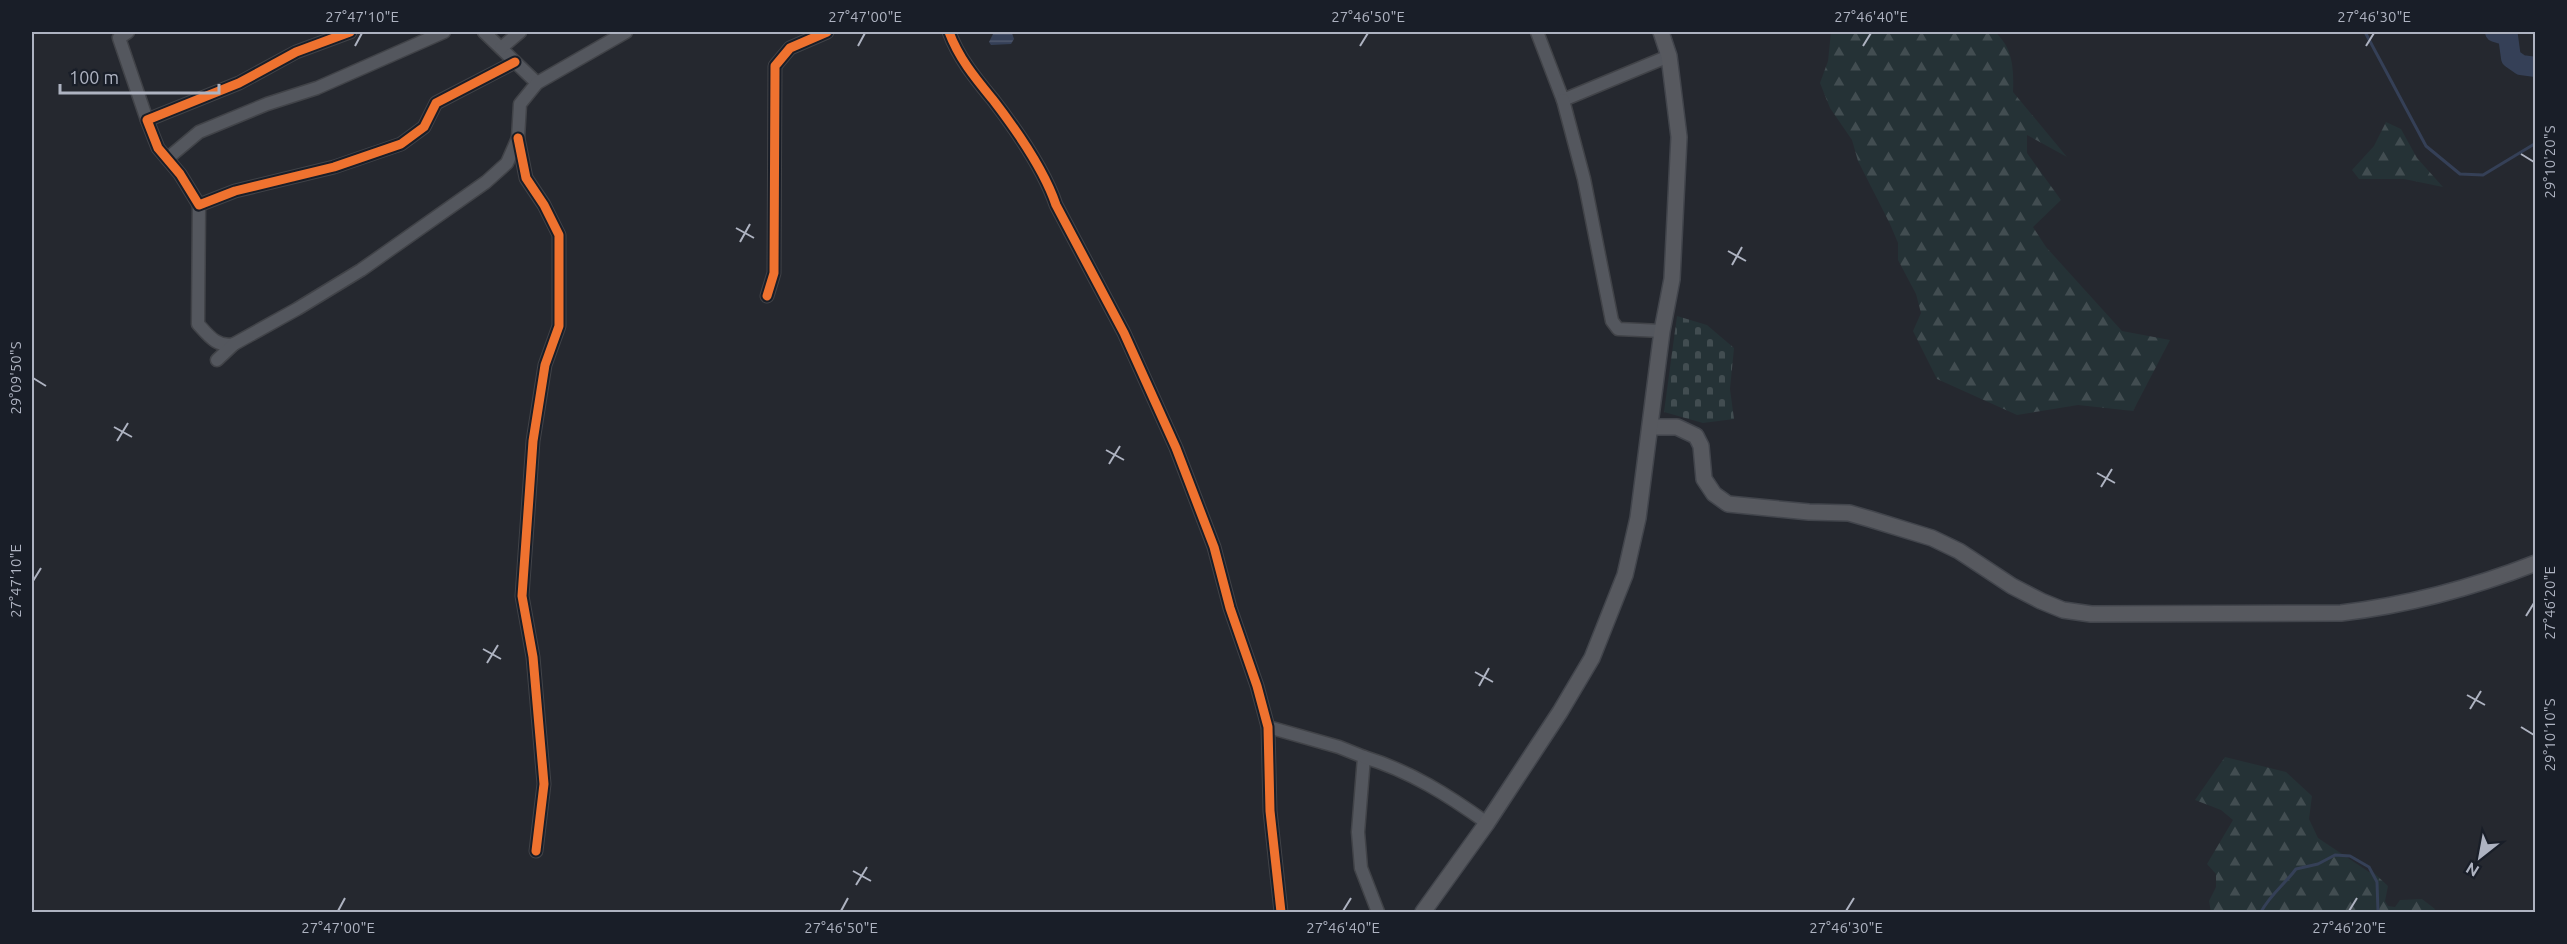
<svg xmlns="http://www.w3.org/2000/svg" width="2567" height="944" font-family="Ubuntu,sans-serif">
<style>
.forest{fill:url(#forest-firs)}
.cemetery{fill:url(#cemetery-stones)}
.water{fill:url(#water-rules)}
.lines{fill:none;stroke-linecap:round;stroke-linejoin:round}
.stream{stroke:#354057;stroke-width:3}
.river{stroke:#354057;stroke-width:20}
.minor-casing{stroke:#414348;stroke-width:15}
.major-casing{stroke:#42454c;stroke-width:18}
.minor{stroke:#54575e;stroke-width:12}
.major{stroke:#57595f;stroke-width:15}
.cycleway-casing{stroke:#191e28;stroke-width:13}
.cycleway{stroke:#ef722f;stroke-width:9}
.ticks{fill:none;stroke:#aeb3c1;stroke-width:2}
.neatline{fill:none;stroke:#aeb3c1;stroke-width:2}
.ticks-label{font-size:15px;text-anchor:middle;fill:#aeb3c1}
</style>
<defs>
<pattern id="forest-firs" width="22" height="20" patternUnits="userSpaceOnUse" patternTransform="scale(1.5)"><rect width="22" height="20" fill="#253236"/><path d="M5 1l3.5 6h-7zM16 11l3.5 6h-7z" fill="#424d51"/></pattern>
<pattern id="cemetery-stones" width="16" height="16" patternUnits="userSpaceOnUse" patternTransform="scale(1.5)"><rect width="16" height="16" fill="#253236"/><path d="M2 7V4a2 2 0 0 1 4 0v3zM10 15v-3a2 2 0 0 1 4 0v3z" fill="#424d51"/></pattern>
<pattern id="water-rules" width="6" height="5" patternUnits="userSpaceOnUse" patternTransform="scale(1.5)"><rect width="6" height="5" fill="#354057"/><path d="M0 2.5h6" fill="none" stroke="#50596d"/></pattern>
</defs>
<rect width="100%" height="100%" fill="#25282f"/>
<g class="forest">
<path d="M1831 32H1995C2013 48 2014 69 2013 92L2067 157 2027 135V153L2061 200 2033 227 2046 247 2122 331 2170 340 2133 411 2078 405 2017 415 1937 379 1913 331 1921 313 1916 294 1898 260V243L1890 224 1858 161 1852 140 1830 108 1820 83 1828 61Z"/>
<path d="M2386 122 2401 129 2417 158 2443 187 2404 179H2359L2352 170 2374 146Z"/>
<path d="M2225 757 2286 772 2312 796 2309 819 2318 838 2369 872 2374 873 2388 886 2385 901 2388 906 2395 907 2400 900 2422 899 2435 909 2433 912H2211L2209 901 2216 887V874L2207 864 2233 820 2221 810 2195 800Z"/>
</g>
<path class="cemetery" d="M1677 316 1707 325 1734 348 1730 389 1734 419 1703 423 1664 412Z"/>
<path class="water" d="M994 32 1012 33 1014 39 1011 44 991 45 989 42Z"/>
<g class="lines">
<g class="stream">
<path d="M2365 32 2426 146 2460 174 2483 175 2536 143"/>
<path d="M2261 912C2270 895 2284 885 2296 869L2318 864 2335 855 2350 856 2369 867 2377 882 2378 912"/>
</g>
<path class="river" d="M2495 32 2508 36 2511 58 2521 65 2536 67"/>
<defs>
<g id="minor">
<path d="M128 32 119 38 147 120"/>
<path d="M350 32 296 52 239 83 147 120 158 148 180 174 199 205 235 191 334 167 401 144 424 127 436 103 515 62"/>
<path d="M484 32 537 83"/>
<path d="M949 32C959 59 976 79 994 101 1017 131 1044 169 1056 205L1124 333 1176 448 1214 547 1230 608 1257 686 1268 727 1270 811 1281 912"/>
<path d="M1537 32 1563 100 1669 56"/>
<path d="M501 48 520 32"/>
<path d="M1563 100 1584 179 1612 321 1618 329 1662 331"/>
<path d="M518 138 526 178 544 205 559 235V326L545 365 533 441 522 596 533 657 544 784 536 851"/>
<path d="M168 158 199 132 267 104 317 88 444 32"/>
<path d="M199 205 198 324C208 335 217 348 234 344"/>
<path d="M767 296 774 273 775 66 790 48 827 32"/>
<path d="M217 360 234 344 297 309 361 270 486 182 507 163 518 138 520 104 537 83 626 32"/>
<path d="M1268 727 1339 747 1364 757 1358 832 1361 868 1378 912"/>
<path d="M1364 757C1410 771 1448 795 1487 823"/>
</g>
<g id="major">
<path d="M1650 427H1677L1696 436 1701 446 1704 479 1714 494 1728 504 1809 512 1849 513 1870 519 1932 538 1959 551 2012 586 2041 601 2063 610 2091 614 2341 613C2408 605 2472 588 2536 563"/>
<path d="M1423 912 1487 823 1560 712 1592 658 1625 575 1638 518 1662 331 1672 279 1679 137 1669 56 1661 32"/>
</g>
</defs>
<use href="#minor" class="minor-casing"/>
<use href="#major" class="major-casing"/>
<use href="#minor" class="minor"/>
<use href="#major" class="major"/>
<defs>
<g id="cycleway">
<path d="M350 32 296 52 239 83 147 120 158 148 180 174 199 205 235 191 334 167 401 144 424 127 436 103 515 62"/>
<path d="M949 32C959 59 976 79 994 101 1017 131 1044 169 1056 205L1124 333 1176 448 1214 547 1230 608 1257 686 1268 727 1270 811 1281 912"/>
<path d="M518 138 526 178 544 205 559 235V326L545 365 533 441 522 596 533 657 544 784 536 851"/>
<path d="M767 296 774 273 775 66 790 48 827 32"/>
</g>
</defs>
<use href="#cycleway" class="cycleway-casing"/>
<use href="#cycleway" class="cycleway"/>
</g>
<path class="ticks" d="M355 46 362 33M858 46 865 33M1360 46 1368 33M1863 46 1871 33M2366 46 2374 33M2521 154 2534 162M736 228 754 238M740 242 750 224M1728 251 1746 261M1732 265 1742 247M33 378 46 386M114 427 132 437M117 441 128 423M1106 450 1124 460M1109 464 1120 446M2097 473 2115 483M2101 487 2112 469M33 581 41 568M2526 616 2534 603M483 649 501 659M487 663 498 645M1475 672 1493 682M1479 686 1489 668M2467 695 2485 705M2470 709 2481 691M2521 727 2534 735M853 871 871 881M856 885 867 867M338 911 345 898M841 911 848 898M1343 911 1351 898M1846 911 1854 898M2349 911 2357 898"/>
<rect width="2567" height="944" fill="none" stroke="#191e28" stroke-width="66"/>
<g transform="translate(2480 857) rotate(211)" stroke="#191e28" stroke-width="4.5" paint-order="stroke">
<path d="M0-4.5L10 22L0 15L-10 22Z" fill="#aeb3c1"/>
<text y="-9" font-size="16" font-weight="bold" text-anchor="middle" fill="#aeb3c1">N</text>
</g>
<path d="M60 84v9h159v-9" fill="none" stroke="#aeb3c1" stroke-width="3"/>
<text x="69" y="84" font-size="18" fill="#aeb3c1" stroke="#191e28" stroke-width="4.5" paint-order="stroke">100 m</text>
<rect x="33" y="33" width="2501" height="878" class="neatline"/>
<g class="ticks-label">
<text x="362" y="22">27°47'10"E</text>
<text x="865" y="22">27°47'00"E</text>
<text x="1368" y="22">27°46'50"E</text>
<text x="1871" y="22">27°46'40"E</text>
<text x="2374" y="22">27°46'30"E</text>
<text transform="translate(2550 162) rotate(-90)" y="5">29°10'20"S</text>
<text transform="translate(16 378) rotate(-90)" y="5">29°09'50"S</text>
<text transform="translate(16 581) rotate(-90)" y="5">27°47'10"E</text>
<text transform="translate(2550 603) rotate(-90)" y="5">27°46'20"E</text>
<text transform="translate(2550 735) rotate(-90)" y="5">29°10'10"S</text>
<text x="338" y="933">27°47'00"E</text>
<text x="841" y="933">27°46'50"E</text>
<text x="1343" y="933">27°46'40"E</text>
<text x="1846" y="933">27°46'30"E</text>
<text x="2349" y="933">27°46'20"E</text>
</g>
</svg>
